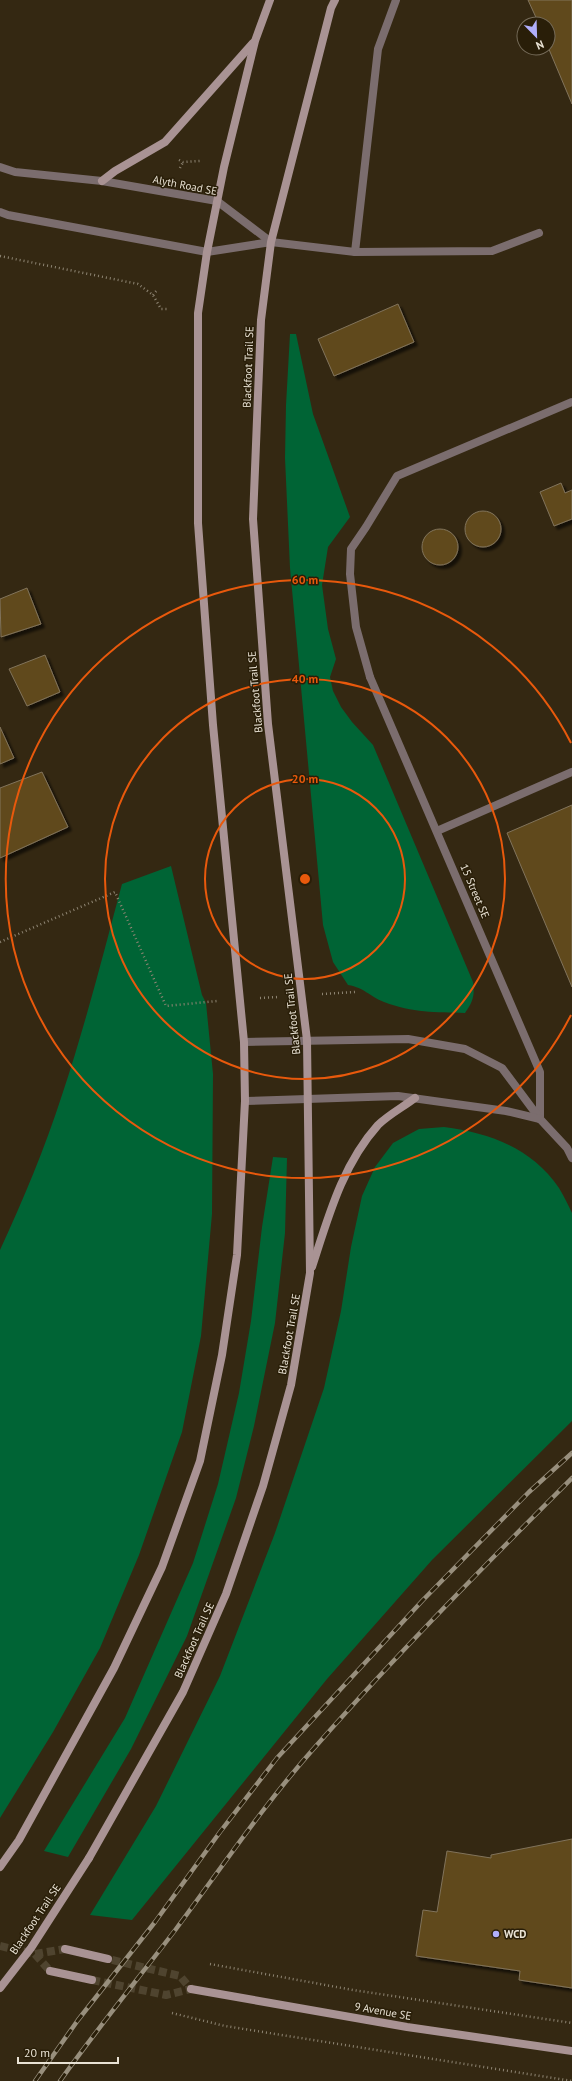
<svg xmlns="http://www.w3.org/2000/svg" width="572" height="2081" font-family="'PT Sans',sans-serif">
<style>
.green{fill:#006435}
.building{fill:#604a1c;stroke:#81735b;filter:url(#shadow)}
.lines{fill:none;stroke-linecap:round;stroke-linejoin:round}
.secondary-tunnel{stroke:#4f442f;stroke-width:8;stroke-dasharray:8 4;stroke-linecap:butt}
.path{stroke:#8e8573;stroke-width:2.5;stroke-dasharray:1 3;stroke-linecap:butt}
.service{stroke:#7b6d6e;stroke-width:8}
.minor{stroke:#7b6d6e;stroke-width:8}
.tertiary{stroke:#7b6d6e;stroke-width:8}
.secondary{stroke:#a99394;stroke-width:8}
.rail-casing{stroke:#988f7d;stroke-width:4.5}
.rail{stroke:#291e08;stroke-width:3;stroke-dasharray:9;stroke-linecap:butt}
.secondary-bridge{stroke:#a99394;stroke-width:8}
.ring{fill:none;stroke:#e8590c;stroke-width:2}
.poi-dot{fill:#b0aefa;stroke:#291e08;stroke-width:1.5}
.labels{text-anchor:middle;stroke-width:3;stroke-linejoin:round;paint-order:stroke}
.street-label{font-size:11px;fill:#e9e2d4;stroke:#291e08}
.poi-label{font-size:11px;font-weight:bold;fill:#e9e2d4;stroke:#291e08;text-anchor:start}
.centre{fill:#e8590c;stroke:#291e08;stroke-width:2}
.ring-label{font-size:12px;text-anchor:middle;font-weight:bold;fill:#e8590c;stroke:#291e08;stroke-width:3;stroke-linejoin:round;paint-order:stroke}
</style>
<defs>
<filter id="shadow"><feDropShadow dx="3.5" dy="3.5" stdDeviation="1" flood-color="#0009"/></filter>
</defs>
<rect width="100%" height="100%" fill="#342812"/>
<g class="green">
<path d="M290 334H296L313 414 350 517 328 547 322 585 328 629 336 659 330 677 333 691 341 707 352 722 373 745 473 982C475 995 473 1002 465 1013 435 1012 413 1013 384 1002 369 996 365 988 348 985L333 962 323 925 290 568 285 458 286 405Z"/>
<path d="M171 866 202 995 206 1003 213 1074 212 1214 201 1336 182 1432 139 1555 100 1648 53 1732 0 1818V1250C23 1200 45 1148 62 1095 85 1026 103 955 122 884Z"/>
<path d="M444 1127C490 1133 532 1148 559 1188 564 1196 568 1205 572 1213V1421L432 1560 327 1679 132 1920 90 1915 156 1806 220 1676 275 1533 324 1388 341 1311 351 1247 362 1196 375 1167 393 1143 419 1129Z"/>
<path d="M273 1157 287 1158 285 1233 275 1323 254 1426 236 1498 187 1636 131 1749 68 1857 44 1851 125 1718 193 1563 218 1484 239 1393 251 1321 262 1227Z"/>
</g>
<g class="building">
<path d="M528 0H572V104L548 47V24H539Z"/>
<path d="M398 304 414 342 334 376 318 339Z"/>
<path d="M561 483 565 493 572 490V519L554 526 540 492Z"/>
<circle cx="483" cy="529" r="18"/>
<circle cx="440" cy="547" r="18"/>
<path d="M27 588 41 624 1 637 0 599Z"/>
<path d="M45 655 60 692 27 706 9 669Z"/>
<path d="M0 727 14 758 0 764Z"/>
<path d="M42 772 68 827 0 858V788Z"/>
<path d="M572 805V987L507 833Z"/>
<path d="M572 1839V1988L519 1980 520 1971 416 1956 423 1910 437 1912 447 1851 491 1858V1855Z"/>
</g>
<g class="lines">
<g class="secondary-tunnel">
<path d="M0 1946 35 1954 65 1949"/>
<path d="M35 1954 50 1971"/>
<path d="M92 1980 166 1995 191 1989 180 1976 108 1959"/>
</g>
<g class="path">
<path d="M179 160 183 162 200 161"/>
<path d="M180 168 183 162"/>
<path d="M0 256 138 284 153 295 161 309H167"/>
<path d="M153 295 157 290"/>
<path d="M0 942 115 892 166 1006 217 1001"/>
<path d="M322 994 355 992"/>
<path d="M260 998 279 997"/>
<path d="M210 1964 353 1990 572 2023"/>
<path d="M172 2013 225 2026 572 2081"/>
</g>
<g class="service">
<path d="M271 242 355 252 492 251 539 233"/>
<path d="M355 252 378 49 396 0"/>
<path d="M370 677 356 627 350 574 351 549 366 527 397 476 572 402"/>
<path d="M437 831 572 772"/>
</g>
<g class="minor">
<path d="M0 167 15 172 102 181 217 201 271 242"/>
<path d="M0 212 8 215 207 252 271 242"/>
<path d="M370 677 540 1072V1119"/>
</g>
<g class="tertiary">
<path d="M244 1042 408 1039 465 1049 502 1068 540 1119 567 1148 572 1158"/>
<path d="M245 1101 398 1096 506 1111 540 1119"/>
</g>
<g class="secondary">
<path d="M102 181 115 171 165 142 253 43"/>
<path d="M312 1267C328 1218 342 1165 378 1125 388 1115 403 1107 415 1098"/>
<path d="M89 1858 183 1692 226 1594 263 1486 291 1385 310 1273 307 1040 268 724 253 519 261 320 271 242 331 8 335 0"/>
<path d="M0 1867 19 1840 114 1668 162 1567 200 1461 222 1355 237 1255 245 1101 244 1042 213 725 198 523V313L207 252 224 167 255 41 270 0"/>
<path d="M65 1949 108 1959"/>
<path d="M50 1971 92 1980"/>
<path d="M191 1989 407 2027 572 2051"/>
</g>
<defs>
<g id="rail">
<path d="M35 2081 78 2020 155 1922 220 1832 277 1758 423 1600 529 1492 572 1453"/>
<path d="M60 2081C97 2029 137 1980 176 1929 222 1867 265 1803 316 1746 398 1653 485 1565 572 1478"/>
</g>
</defs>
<use href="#rail" class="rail-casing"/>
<use href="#rail" class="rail"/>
<path class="secondary-bridge" d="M0 1988 31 1948 89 1858"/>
</g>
<g class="ring">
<circle cx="305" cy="879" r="100"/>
<circle cx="305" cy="879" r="200"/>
<path d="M571 1015A299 299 0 1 1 571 743"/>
</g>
<circle class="poi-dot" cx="496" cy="1934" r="4"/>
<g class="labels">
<g class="street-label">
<text transform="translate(185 185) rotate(11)" y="4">Alyth Road SE</text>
<text transform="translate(248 367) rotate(-88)" y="4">Blackfoot Trail SE</text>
<text transform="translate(255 692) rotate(-95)" y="4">Blackfoot Trail SE</text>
<text transform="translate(475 891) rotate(67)" y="4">15 Street SE</text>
<text transform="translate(292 1014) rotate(-96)" y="4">Blackfoot Trail SE</text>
<text transform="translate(289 1334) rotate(-80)" y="4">Blackfoot Trail SE</text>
<text transform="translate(194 1640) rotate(-66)" y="4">Blackfoot Trail SE</text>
<text transform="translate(35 1919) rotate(-56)" y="4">Blackfoot Trail SE</text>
<text transform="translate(383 2011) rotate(10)" y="4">9 Avenue SE</text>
</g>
<g class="poi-label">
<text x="504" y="1938">WCD</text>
</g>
</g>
<circle cx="305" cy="879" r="6" class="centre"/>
<g class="ring-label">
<text x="305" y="584">60 m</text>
<text x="305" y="683">40 m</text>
<text x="305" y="783">20 m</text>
</g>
<g transform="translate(536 36) rotate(157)"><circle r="19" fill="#291e08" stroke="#766c5a"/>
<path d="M0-3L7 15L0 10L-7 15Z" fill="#b0aefa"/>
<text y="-6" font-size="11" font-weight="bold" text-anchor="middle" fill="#e9e2d4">N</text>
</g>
<path d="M18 2057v6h100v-6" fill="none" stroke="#e9e2d4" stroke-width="2"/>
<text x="24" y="2057" font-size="12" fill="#e9e2d4" stroke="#291e08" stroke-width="3" paint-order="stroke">20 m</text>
</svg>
